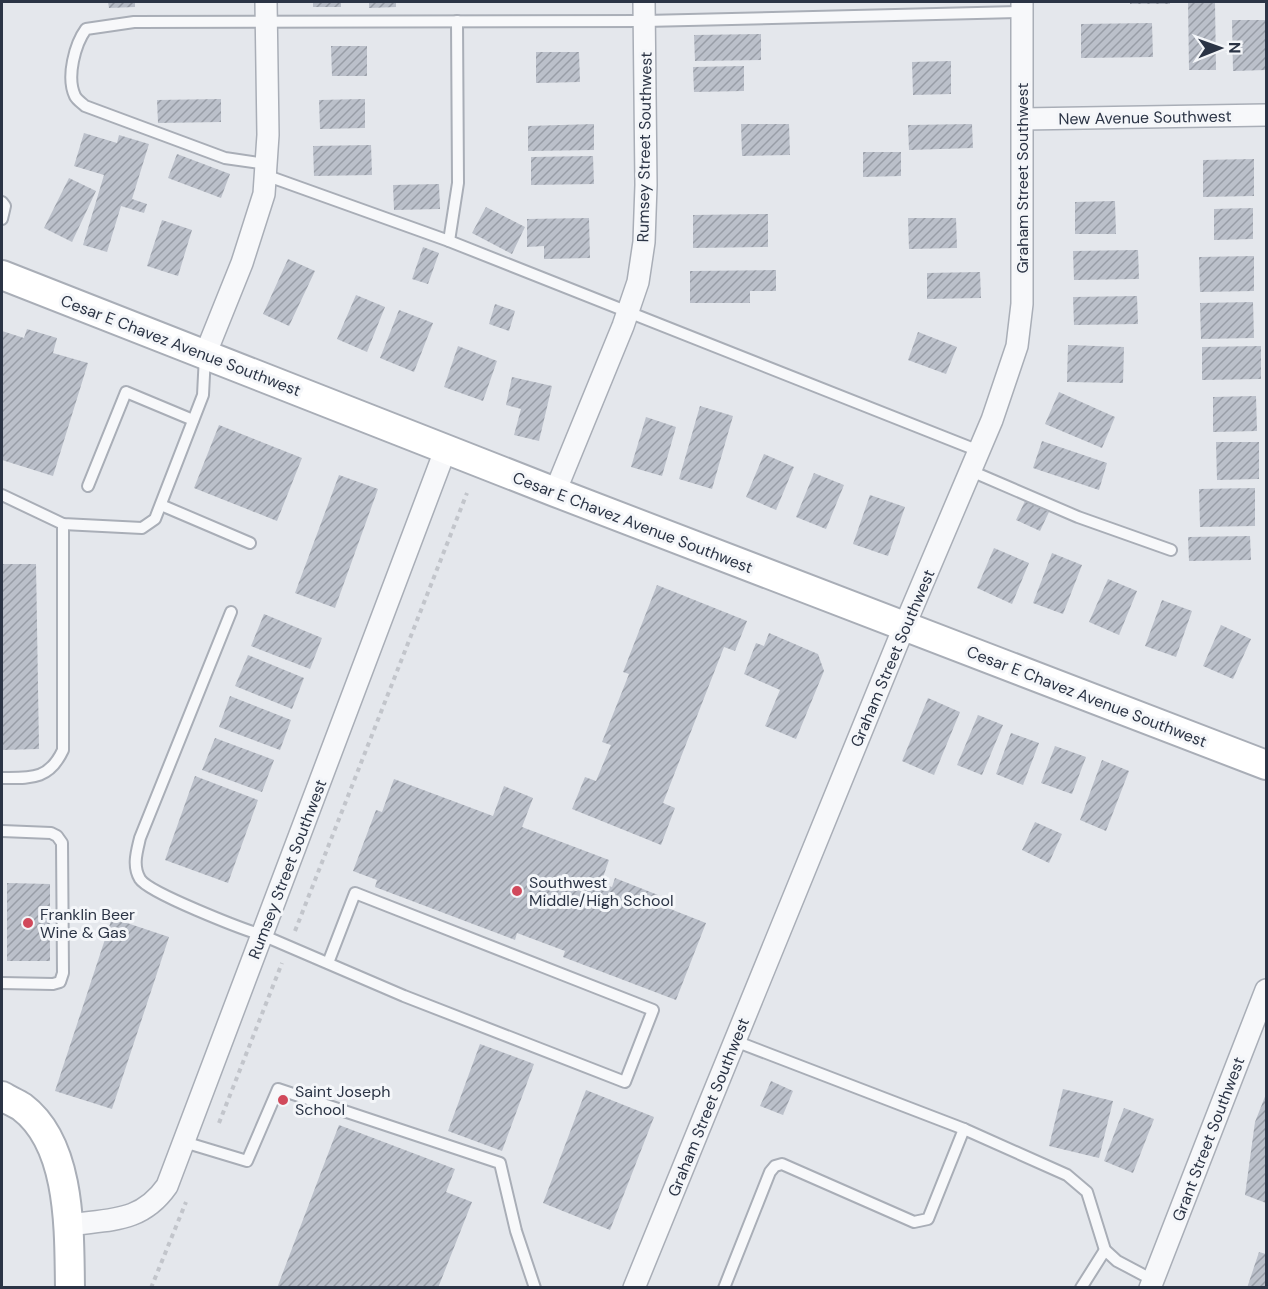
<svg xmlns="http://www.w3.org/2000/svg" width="1268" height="1289" font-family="'DM Sans',sans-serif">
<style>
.building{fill:url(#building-hatch)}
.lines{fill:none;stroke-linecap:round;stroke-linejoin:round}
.lane-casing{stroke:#a9aeb7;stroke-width:14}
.street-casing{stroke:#a9aeb7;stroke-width:24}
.secondary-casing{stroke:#a9aeb7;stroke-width:32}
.path{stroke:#c2c5cb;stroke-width:4;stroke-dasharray:4.5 4.5;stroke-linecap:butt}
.lane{stroke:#f7f8fa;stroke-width:10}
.street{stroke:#f7f8fa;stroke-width:21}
.secondary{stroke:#fff;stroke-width:28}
.poi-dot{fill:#d1495b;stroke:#f4f6f9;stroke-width:2}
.labels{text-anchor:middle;stroke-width:6;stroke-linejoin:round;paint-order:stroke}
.street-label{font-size:16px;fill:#2b3445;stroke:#f4f6f9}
.poi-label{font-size:16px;fill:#2b3445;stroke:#f4f6f9;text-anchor:start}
</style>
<defs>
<pattern id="building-hatch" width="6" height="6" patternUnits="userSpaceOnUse" patternTransform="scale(1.5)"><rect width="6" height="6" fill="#bbc0ca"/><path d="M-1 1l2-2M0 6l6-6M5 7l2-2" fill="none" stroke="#989da6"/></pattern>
</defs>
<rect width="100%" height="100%" fill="#e4e7ec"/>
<g class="building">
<path d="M108 2H135V7L109 8Z"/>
<rect x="313" y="2" width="28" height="5"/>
<path d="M369 2H396V7L369 8Z"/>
<rect x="1130" y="2" width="40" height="2"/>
<path d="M1188 2H1215L1216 70H1189Z"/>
<path d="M1232 20H1265L1266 70 1233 71Z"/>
<path d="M1152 23 1153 57 1081 58V24Z"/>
<path d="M761 34V60L695 61 694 35Z"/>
<path d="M331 46H367V76H332Z"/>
<path d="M536 52H579L580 82 536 83Z"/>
<path d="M951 61V94L913 95 912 62Z"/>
<path d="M744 66V91L694 92 693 67Z"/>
<path d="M221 99V122L158 123 157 100Z"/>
<path d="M365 99V128L320 129 319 100Z"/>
<path d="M594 124V150L528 151V126Z"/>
<path d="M741 124H789L790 155 742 156Z"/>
<path d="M972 124 973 148 909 150 908 125Z"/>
<path d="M84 133 117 143 119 135 149 144 132 199 147 204 144 213 121 206 107 252 83 245 104 175 74 166Z"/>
<path d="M371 145 372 175 314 176 313 146Z"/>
<path d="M863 152H901V176L863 177Z"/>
<path d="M177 154 230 174 221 198 168 178Z"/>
<path d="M593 156 594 184 531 185V157Z"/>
<path d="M1254 159V196L1203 197V160Z"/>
<path d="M69 178 96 191 72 242 44 228Z"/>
<path d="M439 184 440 209 394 210 393 185Z"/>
<path d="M1115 201 1116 234H1075V202Z"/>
<path d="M486 207 525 227 512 254 472 233Z"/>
<path d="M1253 208V239L1214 240V209Z"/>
<path d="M768 214V247L693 248V215Z"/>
<path d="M589 218 590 258 544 259V246L527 247V219Z"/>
<path d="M908 218H956L957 248 909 249Z"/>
<path d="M162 220 192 230 178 276 147 266Z"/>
<path d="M423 247 439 253 428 284 412 279Z"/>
<path d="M1138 250 1139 279 1074 280 1073 251Z"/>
<path d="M1254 256V291L1200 292 1199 257Z"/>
<path d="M288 259 315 271 289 326 263 314Z"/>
<path d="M776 270V291H750V303H690V271Z"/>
<path d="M980 272 981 298 927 299V273Z"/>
<path d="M356 295 385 307 367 352 337 339Z"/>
<path d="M1137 296 1138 324 1074 325 1073 297Z"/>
<path d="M1253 302 1254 338 1201 339 1200 303Z"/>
<path d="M495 304 515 311 509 331 489 324Z"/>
<path d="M399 310 433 323 414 372 380 358Z"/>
<path d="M27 329 57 338 53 353 88 363 53 476 2 460V331L24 338Z"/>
<path d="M918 332 957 347 946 374 908 360Z"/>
<path d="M1068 345 1124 347 1123 383 1067 382Z"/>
<path d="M458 346 497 361 483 401 444 387Z"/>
<path d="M1261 346V379L1202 380V347Z"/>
<path d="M512 377 552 386 539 441 514 435 521 409 506 405Z"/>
<path d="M1059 392 1115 417 1102 448 1045 424Z"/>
<path d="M1256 396 1257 431 1213 432V397Z"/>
<path d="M700 406 733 416 712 489 679 479Z"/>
<path d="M646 417 676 427 662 476 631 467Z"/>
<path d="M219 425 302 458 277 521 194 488Z"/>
<path d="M1042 441 1107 463 1099 490 1033 468Z"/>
<path d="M1216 442H1259V479L1217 480Z"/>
<path d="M764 454 794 467 776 510 746 497Z"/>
<path d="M814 473 844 485 826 529 796 517Z"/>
<path d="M339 475 378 489 335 608 295 593Z"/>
<path d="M1255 488V526L1200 527 1199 489Z"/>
<path d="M870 495 905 507 888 556 853 544Z"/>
<path d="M1025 501 1049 512 1040 531 1016 520Z"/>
<path d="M1250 536 1251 560 1189 561 1188 537Z"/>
<path d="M994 548 1029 563 1012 604 977 588Z"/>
<path d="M1052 553 1082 565 1063 614 1033 603Z"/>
<path d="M2 564H36L39 749 2 750Z"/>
<path d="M1108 579 1137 591 1119 635 1089 622Z"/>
<path d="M657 585 747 621 735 651 724 647 663 803 675 808 661 845 572 809 585 777 596 781 611 745 602 742 629 674 623 672Z"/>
<path d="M1162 600 1192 611 1176 657 1145 646Z"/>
<path d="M264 614 322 638 310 669 251 646Z"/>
<path d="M1221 625 1251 639 1233 679 1203 666Z"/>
<path d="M769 633 818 654 824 671 796 739 765 726 780 690 744 674 756 643 764 646Z"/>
<path d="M248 655 304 678 292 709 235 686Z"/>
<path d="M230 696 291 720 280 750 219 727Z"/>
<path d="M928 698 960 712 934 775 902 761Z"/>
<path d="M978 715 1003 725 982 775 957 765Z"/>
<path d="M1011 733 1039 743 1023 785 996 774Z"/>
<path d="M215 738 274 760 262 792 202 770Z"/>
<path d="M1055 746 1086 757 1072 794 1041 783Z"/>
<path d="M1102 760 1129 771 1106 831 1080 820Z"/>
<path d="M195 776 258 800 228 883 165 860Z"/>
<path d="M394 779 493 816 504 786 533 798 522 827 609 860 601 883 612 887 615 878 658 895 655 903 706 923 676 1000 563 957 565 951 517 933 515 940 375 887 377 880 353 871 376 810 382 812Z"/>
<path d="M1035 822 1062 834 1049 863 1022 850Z"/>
<path d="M7 883 50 884V961H7Z"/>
<path d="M112 918 169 937 112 1109 55 1091Z"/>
<path d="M480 1044 534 1064 502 1151 448 1131Z"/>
<path d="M771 1081 793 1091 783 1115 760 1106Z"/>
<path d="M1063 1089 1113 1101 1099 1158 1049 1146Z"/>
<path d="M586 1090 654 1117 610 1230 543 1203Z"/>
<path d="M1266 1094V1203L1245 1195 1255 1122Z"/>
<path d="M1124 1108 1154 1119 1133 1173 1104 1161Z"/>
<path d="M339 1125 455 1169 446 1192 472 1202 438 1288H277Z"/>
<path d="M1259 1252 1266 1254V1288H1247Z"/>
</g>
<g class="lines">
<defs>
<g id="lane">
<path d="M266 164 225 158 85 106C82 103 77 100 75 96 66 77 75 44 86 29L134 22 645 21 1022 12"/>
<path d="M265 175 449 241 979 451"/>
<path d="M2 202 5 206 2 219"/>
<path d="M449 241 458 183 457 21"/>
<path d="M971 471 1078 517 1171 550"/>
<path d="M88 486 126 392 193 420"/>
<path d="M2 495 63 524 142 528 155 519 203 395 205 355"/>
<path d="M161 505 250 543"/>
<path d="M231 612 140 838C137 851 132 866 140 879 149 893 242 929 262 935L404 996 625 1082 653 1010 355 893 328 963"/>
<path d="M2 778C31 778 49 780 63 750V524"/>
<path d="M2 831 51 833 57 836 62 843 63 973 60 982 53 984 2 983"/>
<path d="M735 1041 964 1129"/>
<path d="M184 1142 247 1161 278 1089 500 1163 516 1231 535 1288"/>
<path d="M724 1288 770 1172 775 1166 782 1164 914 1222 928 1219 964 1129 1067 1175 1087 1192 1105 1250 1117 1261 1153 1280"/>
<path d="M1081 1288 1105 1250"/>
</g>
<g id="street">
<path d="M1023 119 1266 115"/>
<path d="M205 355 242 263 264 194 268 135 266 2"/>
<path d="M555 492 623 326 638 282 644 242 646 185 644 2"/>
<path d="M69 1225C110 1219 141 1223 167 1186L446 448"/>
<path d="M634 1288 904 627 992 420 1017 346 1022 304V2"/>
<path d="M1150 1288 1266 990"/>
</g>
<g id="secondary">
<path d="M2 275 555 492 1266 765"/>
<path d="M2 1096C8 1100 16 1103 22 1107 72 1145 69 1232 70 1288"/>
</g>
</defs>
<use href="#lane" class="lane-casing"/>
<use href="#street" class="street-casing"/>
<use href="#secondary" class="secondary-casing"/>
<g class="path">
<path d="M295 931 467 493"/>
<path d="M219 1123 282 963"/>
<path d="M151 1288 186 1202"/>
</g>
<use href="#lane" class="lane"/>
<use href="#street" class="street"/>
<use href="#secondary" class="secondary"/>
</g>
<g class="poi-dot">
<circle cx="517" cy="891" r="6"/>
<circle cx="28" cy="923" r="6"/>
<circle cx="283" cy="1100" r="6"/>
</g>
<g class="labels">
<g class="street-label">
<text transform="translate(1145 117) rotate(-1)" y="6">New Avenue Southwest</text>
<text transform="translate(644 147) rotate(-89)" y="6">Rumsey Street Southwest</text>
<text transform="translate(1022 178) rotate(-90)" y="6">Graham Street Southwest</text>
<text transform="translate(181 345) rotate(21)" y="6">Cesar E Chavez Avenue Southwest</text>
<text transform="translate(633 522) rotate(21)" y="6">Cesar E Chavez Avenue Southwest</text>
<text transform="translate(892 658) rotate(-67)" y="6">Graham Street Southwest</text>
<text transform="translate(1087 696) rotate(21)" y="6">Cesar E Chavez Avenue Southwest</text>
<text transform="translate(287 869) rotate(-69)" y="6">Rumsey Street Southwest</text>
<text transform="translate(708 1107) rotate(-68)" y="6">Graham Street Southwest</text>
<text transform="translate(1208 1139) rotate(-69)" y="6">Grant Street Southwest</text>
</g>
<g class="poi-label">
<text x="529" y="888">Southwest<tspan x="529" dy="18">Middle/High School</tspan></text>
<text x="40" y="920">Franklin Beer<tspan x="40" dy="18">Wine &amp; Gas</tspan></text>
<text x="295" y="1097">Saint Joseph<tspan x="295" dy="18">School</tspan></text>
</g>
</g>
<rect width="1268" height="1289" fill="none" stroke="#2b3445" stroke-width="6"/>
<g transform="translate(1220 48) rotate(89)" stroke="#f4f6f9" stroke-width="4.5" paint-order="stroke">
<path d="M0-4.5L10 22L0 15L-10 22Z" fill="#2b3445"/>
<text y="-9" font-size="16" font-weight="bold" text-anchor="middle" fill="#2b3445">N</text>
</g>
</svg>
